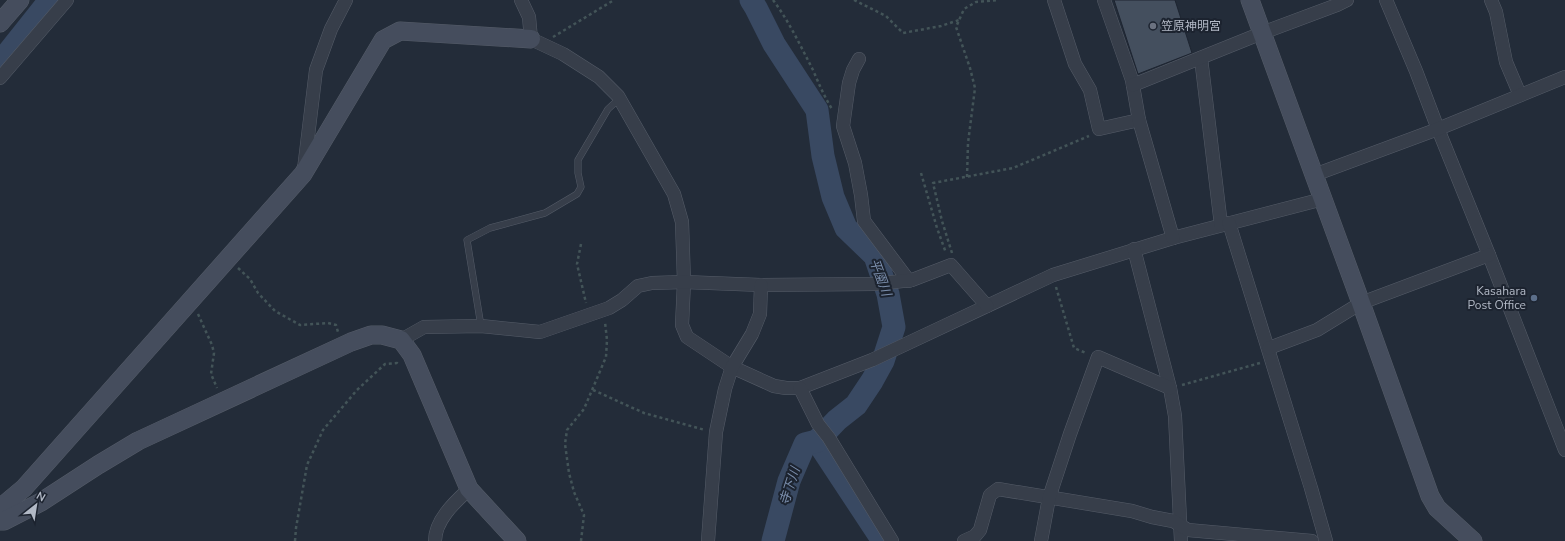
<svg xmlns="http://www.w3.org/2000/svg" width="1565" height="541" font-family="'Nunito Sans','Noto Sans JP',sans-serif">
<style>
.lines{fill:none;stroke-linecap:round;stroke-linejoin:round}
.river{stroke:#394962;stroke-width:23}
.building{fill:#444f5e;stroke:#1e2531}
.lane-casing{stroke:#555c68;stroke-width:7}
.street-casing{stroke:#555c68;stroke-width:14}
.secondary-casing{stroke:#555c68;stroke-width:19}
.path{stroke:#435458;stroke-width:2.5;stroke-dasharray:3 3;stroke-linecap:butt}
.lane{stroke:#373e4a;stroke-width:6}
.street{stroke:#373e4a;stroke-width:13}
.secondary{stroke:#454d5d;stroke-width:18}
.worship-dot{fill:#6b7280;stroke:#1c232f;stroke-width:1.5}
.service-dot{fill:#5c6f8a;stroke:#1c232f;stroke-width:1.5}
.labels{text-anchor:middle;stroke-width:4;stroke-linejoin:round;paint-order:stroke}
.poi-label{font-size:12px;fill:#b2b9c6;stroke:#1c232f;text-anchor:start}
.water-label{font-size:13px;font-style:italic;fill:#7b8eac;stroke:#1c232f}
</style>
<rect width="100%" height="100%" fill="#232c39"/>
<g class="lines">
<g class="river">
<path d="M751 0 756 8 774 44 817 110 823 156 833 197 846 228 875 256 888 294 894 327 883 361 872 381 856 405 837 420 817 441"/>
<path d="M0 63 50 0"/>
<path d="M817 441 883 541"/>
<path d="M773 541 789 481 805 444 817 441"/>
</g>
</g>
<path class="building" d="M1114 0H1175L1192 53 1138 74Z"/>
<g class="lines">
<defs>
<path id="lane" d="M481 326 467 240 490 228 545 213 577 194 581 187 578 173V160L608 109 619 99"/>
<g id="street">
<path d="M521 0 529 17 531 39 563 54 599 77 618 96 674 194 682 222 684 282 682 325 687 337 732 367 774 386 786 388H800L872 360 1053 275 1173 238 1323 199"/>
<path d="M1054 0 1075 64 1090 90 1099 129 1139 120"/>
<path d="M1104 0 1132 80 1139 120 1173 238"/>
<path d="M1386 0 1416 71 1438 129 1489 255 1565 450"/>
<path d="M1491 0 1496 12 1506 62 1520 95"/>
<path d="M1201 58 1221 225"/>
<path d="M859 59 853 70 849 83 843 126 855 163 861 195 864 221 909 281"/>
<path d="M0 78 67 0"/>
<path d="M1133 85 1262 33 1337 5 1347 0"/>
<path d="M304 169 316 70 331 29 346 0"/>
<path d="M1314 175 1438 129 1565 77"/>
<path d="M1229 223 1311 488 1326 541"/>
<path d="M1134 249 1170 388 1175 416 1181 541"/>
<path d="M401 340 424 327 481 326 540 332 609 308 622 300 638 286 652 283 684 282 761 285 875 284 912 280 951 265 987 306"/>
<path d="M1269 348 1317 330 1361 303 1489 255"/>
<path d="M800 388 818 424 829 438 892 541"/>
<path d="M435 541C435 520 455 502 469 489"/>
<path d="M708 541 716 432 725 389 732 367 752 334 760 314 761 285"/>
<path d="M964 541 975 536 980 530 990 495 998 489 1132 511 1152 517 1173 521 1188 530 1312 541"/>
<path d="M1041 541 1049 498 1070 434 1098 357 1170 388"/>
</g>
<g id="secondary">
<path d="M1250 0 1361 303 1430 496 1437 508 1473 541"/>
<path d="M0 23 20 0"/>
<path d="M0 508 24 488 303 174 383 40 400 31 531 39"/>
<path d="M0 521H4L41 502 98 465 138 441 351 342 371 335H382L401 340 412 355 469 489 517 541"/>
</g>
</defs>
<use href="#lane" class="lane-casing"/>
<use href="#street" class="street-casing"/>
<use href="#secondary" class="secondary-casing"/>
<g class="path">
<path d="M773 0C789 21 801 47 813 70 819 84 824 96 832 109"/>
<path d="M854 0 886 16 903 33 941 26 959 20"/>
<path d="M553 37 614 0"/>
<path d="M921 173 937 228 946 253"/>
<path d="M967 177 968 143 975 88 970 68 956 27 964 9 976 2 999 0"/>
<path d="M581 244 577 264 586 303"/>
<path d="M952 253 942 221 933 183 1013 168 1089 136"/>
<path d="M238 268 250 279 258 293 275 311 300 325 328 323 336 325 338 332"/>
<path d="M1056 287 1074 348 1086 353"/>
<path d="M198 314 212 345 214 353 211 374 217 388"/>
<path d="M1182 385 1260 363"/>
<path d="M593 390 644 413 705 430"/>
<path d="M295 541 296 528 307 465 323 430 357 390 385 364 397 363 399 365"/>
<path d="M581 541 584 515 574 492 569 473 565 444 567 430 584 409 606 357 607 340 605 322"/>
</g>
<use href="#lane" class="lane"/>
<use href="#street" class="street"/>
<use href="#secondary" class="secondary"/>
</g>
<circle class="worship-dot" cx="1153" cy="26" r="4"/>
<circle class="service-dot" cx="1534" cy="298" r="4"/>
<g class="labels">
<g class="poi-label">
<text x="1161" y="30">笠原神明宮</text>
<text x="1526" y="295" text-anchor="end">Kasahara<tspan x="1526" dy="14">Post Office</tspan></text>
</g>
<g class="water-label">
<text transform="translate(881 277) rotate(70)" y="5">平園川</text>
<text transform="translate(789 486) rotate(-72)" y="5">寺下川</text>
</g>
</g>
<g transform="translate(36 505) rotate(30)" stroke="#1c232f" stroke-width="3" paint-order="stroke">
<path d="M0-3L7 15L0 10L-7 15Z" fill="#b2b9c6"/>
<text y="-6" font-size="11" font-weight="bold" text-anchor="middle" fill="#b2b9c6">N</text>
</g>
</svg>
